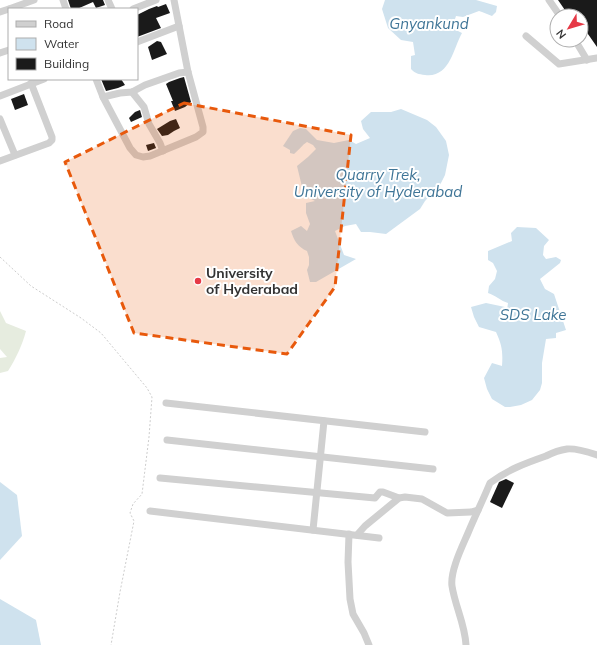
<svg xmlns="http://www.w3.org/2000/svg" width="597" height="645" font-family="Mulish,sans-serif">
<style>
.green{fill:#e6ecdf}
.water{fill:#cfe2ee}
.building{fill:#1a1a1a}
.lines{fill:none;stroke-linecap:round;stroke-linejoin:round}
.path{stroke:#cdcdcd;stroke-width:1;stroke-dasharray:2 2;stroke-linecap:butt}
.minor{stroke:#d0d0d0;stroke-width:7}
.marked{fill:#e8590c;fill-opacity:0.2;stroke:#e8590c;stroke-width:3;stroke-dasharray:8 5;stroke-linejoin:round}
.poi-dot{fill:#e63946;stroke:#fff;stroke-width:1.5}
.labels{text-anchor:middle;stroke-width:4;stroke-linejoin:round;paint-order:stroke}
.poi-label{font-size:14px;font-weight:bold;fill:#333;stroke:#fff;text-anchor:start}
.water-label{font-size:15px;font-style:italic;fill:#3f7597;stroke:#fff}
</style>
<rect width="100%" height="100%" fill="#fff"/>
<path class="green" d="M0 311 6 323 26 331C22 346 16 358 8 371L0 373V358L7 357 0 349Z"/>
<g class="water">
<path d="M385 0H476L497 6 496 12 492 16 482 12 479 11 463 17 456 16 452 28 462 33C453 49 450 78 425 75 418 74 416 74 411 69V56L415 55 413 42 401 40 388 28 382 9Z"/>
<path d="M401 109 427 120 436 127 446 141 449 155 445 175 440 185 425 201 420 209 386 234 370 232H361L356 224 345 226 335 231 344 255 356 259 316 282H310L307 270 309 265V257L307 251C298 247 294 241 291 231L301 226 307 231 310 224 306 213V203L315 201 304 195 297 166 308 157 316 149 313 145 307 142C302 145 299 150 294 154L290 153V150L283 146 293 131 300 128 306 129 317 140 334 143 349 140 356 144 370 138 363 129 361 121 371 112H391Z"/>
<path d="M517 227 536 228 549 240 544 246 543 255 546 259 556 257 561 260 560 263 540 279 545 289 554 294 566 330 556 333V338L546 339 542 363V383L540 390 532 400 521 405 510 407H505L492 399 487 389 484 378 492 363 502 366C503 352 502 345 496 332L479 327 474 317 471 307 486 303 505 307 507 310 508 303C501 301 495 295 488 293L489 286 495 279 497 271 493 263 488 260V251L512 241 511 233Z"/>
<path d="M0 482 17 495 22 536 0 560Z"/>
<path d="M0 599 36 620 41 645H0Z"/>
</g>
<g class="building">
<path d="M68 0H103L105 5 96 8 93 2 77 9H71Z"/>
<path d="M558 0H597V47L581 24V16H569Z"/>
<path d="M166 4 170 13 156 18 161 28 137 37V15L149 9 157 6 158 7Z"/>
<path d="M157 41 161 42 167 54 152 60 148 47Z"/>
<path d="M184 77 191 102 185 107 175 111 171 101H173L166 84 169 82 180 78Z"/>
<path d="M101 79H121L125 85 118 88 106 91Z"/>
<path d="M24 94 28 105 15 110 11 99Z"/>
<path d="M140 110 142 117 131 122 129 118 135 112Z"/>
<path d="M176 119 180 128 174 131 168 135 162 136 157 129 170 121Z"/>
<path d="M154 143 156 148 148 151 146 145Z"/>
<path d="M506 479 514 483 502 508 490 502 499 482Z"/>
</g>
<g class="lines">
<path class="path" d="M0 257 31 286 81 318 101 333 147 388 152 397 149 437 142 494 133 504 130 513 134 521 120 592 111 645"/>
<g class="minor">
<path d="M63 0 66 9"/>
<path d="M108 0 112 9"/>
<path d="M549 0 560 16"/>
<path d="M9 9 34 0"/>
<path d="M133 9 156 0"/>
<path d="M0 12 9 9"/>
<path d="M526 36 559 64 597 58"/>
<path d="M575 40 587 60"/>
<path d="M137 42 179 26"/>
<path d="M0 53 9 50"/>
<path d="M96 79 103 97 130 148 136 155 143 157 150 156 196 137 203 132V127L188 72 174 0"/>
<path d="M132 92 144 107 149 124 160 143 163 151"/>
<path d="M0 96 44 79"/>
<path d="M103 97 120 93 132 92 145 85 179 73 188 72"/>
<path d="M0 119 15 155"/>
<path d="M0 161 49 143 52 140V137L31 83"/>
<path d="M166 403 425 432"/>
<path d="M167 440 433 469"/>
<path d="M160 478 375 498 380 492H383L399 498"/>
<path d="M150 511 379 538"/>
<path d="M313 530 324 421"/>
<path d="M349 534 348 562 350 599 353 614 364 633 369 645"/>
<path d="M357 535 365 526 399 498 405 497 422 499 447 513 471 512 478 510"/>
<path d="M466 645C465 624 455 606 452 586 450 571 462 547 468 533 475 516 483 500 490 483 507 470 526 463 546 456 552 453 560 450 567 449 576 448 588 452 597 455"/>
</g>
</g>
<path class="marked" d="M184 103 351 135 335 287 287 354 134 333 65 162Z"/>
<circle class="poi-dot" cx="198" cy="281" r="4"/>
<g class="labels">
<g class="poi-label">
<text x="206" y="278">University<tspan x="206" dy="16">of Hyderabad</tspan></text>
</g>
<g class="water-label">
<text x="429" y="29">Gnyankund</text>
<text x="378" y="180">Quarry Trek,<tspan x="378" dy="17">University of Hyderabad</tspan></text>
<text x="533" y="320">SDS Lake</text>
</g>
</g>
<rect x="8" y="8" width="130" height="72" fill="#ffffff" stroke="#adadad"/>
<rect x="16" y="21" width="20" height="6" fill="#d0d0d0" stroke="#adadad"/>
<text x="44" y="28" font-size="12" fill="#333333">Road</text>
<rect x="16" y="38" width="20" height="12" fill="#cfe2ee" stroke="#adadad"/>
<text x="44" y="48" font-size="12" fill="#333333">Water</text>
<rect x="16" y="58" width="20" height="12" fill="#1a1a1a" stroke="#adadad"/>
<text x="44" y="68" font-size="12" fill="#333333">Building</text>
<g transform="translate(569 28) rotate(232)"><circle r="19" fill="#ffffff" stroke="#adadad"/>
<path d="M0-3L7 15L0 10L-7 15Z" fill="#e63946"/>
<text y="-6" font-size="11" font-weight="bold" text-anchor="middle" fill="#333333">N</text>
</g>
</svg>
